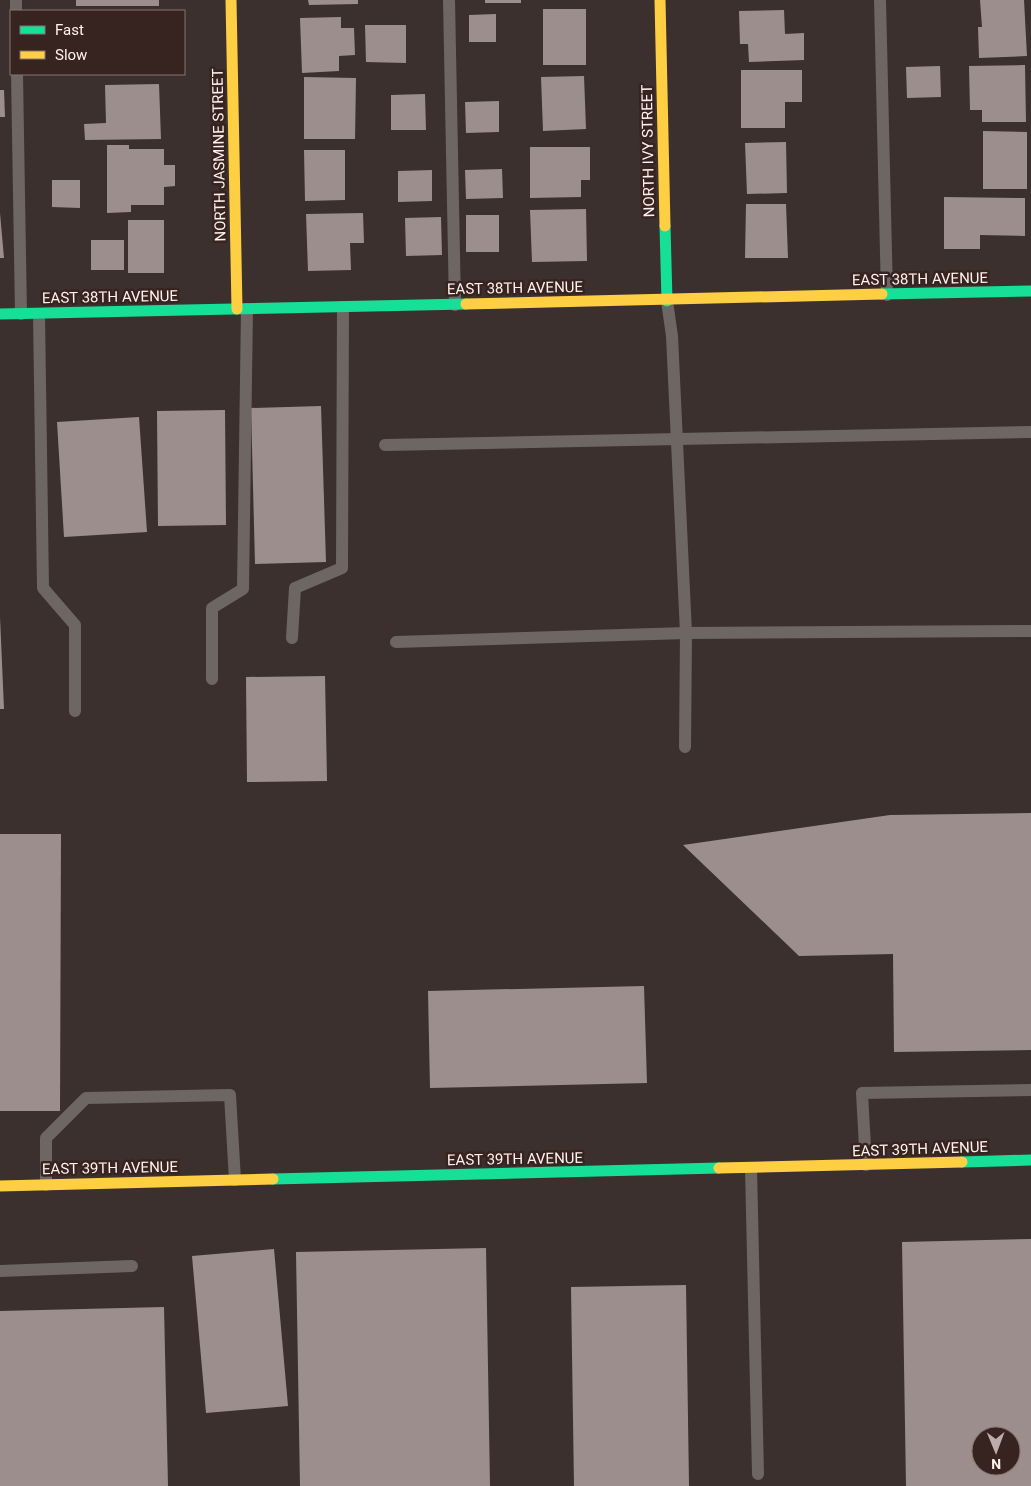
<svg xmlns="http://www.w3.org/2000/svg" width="1031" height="1486" font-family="Roboto,sans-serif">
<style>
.building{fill:#9c8e8c;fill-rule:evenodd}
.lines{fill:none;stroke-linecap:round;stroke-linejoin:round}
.lane{stroke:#6e6663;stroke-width:12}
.fast{stroke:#16e098;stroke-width:11}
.slow{stroke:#ffcf43;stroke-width:11}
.labels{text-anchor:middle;stroke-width:5;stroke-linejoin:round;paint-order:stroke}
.street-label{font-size:15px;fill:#fff1ed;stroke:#37231f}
</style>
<rect width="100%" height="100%" fill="#3c302e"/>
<g class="building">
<rect x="76" y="0" width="83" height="6"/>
<path d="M308 0H358V4L309 5Z"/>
<rect x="485" y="0" width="36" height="3"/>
<path d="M980 0H1024L1027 56 979 58 978 27H982Z"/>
<rect x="543" y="9" width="43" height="56"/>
<path d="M784 10 785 34 804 33V60L749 62 748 44H740L739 11Z"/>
<path d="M496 14V42H469V15Z"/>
<path d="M341 17V28H354L355 55 339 56V71L302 73 300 18Z"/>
<path d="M365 25H406V63L366 62Z"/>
<path d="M1025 65 1026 122H982V110H970L969 66Z"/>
<path d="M940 66 941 97 907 98 906 67Z"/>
<path d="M741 70H802V102H785V128H741Z"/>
<path d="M584 76 586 129 543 131 541 77Z"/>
<path d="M304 77 356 78 355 139H304Z"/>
<path d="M159 84 161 139 85 140 84 124 106 123 105 85Z"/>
<path d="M0 90H4L5 117H0Z"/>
<path d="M425 94 426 130H391V95Z"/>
<path d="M499 101V132L466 133 465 102Z"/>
<path d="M983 131 1027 132V189H983Z"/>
<path d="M786 142 787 193 747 194 745 143Z"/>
<path d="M107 145H129V149H164V165H175V186L164 187V205H131V212L107 213Z"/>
<path d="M530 147H590V180H581V197L530 198Z"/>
<path d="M304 150H345V200L305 201Z"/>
<path d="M502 169 503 198 466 199 465 170Z"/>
<path d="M432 170V201L398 202V171Z"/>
<path d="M52 180H80V208L52 207Z"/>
<path d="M944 197 1025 198V236L980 235V249H944Z"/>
<path d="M746 204H786L788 258H745Z"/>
<path d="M586 209 587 261 532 262 530 210Z"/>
<path d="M0 213 4 258H0Z"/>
<path d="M363 213 364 243H350L351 270 308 271 306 214Z"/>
<rect x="466" y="215" width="33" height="37"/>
<path d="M441 217 442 255 406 256 405 218Z"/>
<rect x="128" y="220" width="36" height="53"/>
<rect x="91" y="240" width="33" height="30"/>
<path d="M321 406 326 562 255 564 251 408Z"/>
<path d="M225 410 226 525 158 526 157 411Z"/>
<path d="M139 417 147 532 64 537 57 422Z"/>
<path d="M0 617 4 709H0Z"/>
<path d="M325 676 327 781 247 782 246 677Z"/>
<path d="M1031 813V1050L894 1052 893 954 799 956 683 845 890 815Z"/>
<path d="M0 834H61L60 1111H0Z"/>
<path d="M644 986 647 1083 430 1088 428 991Z"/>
<path d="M1031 1239V1486H906L902 1242ZM981 1436H1011V1466H981Z"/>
<path d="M486 1248 490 1486H300L296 1252Z"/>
<path d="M274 1249 288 1406 206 1413 192 1256Z"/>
<path d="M686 1285 689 1486H574L571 1287Z"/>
<path d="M164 1307 168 1486H0V1311Z"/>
</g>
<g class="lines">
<g class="lane">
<path d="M16 0V11"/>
<path d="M449 0 455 305"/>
<path d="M880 0 887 295"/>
<path d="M17 74 21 314"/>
<path d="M667 301 672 336 686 633 685 747"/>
<path d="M39 314 43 588 75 625V711"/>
<path d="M385 445 1031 432"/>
<path d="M292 638 295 588 342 568 343 307"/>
<path d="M396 642 686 633 1031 631"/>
<path d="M212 679V608L243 589 247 309"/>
<path d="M866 1165 862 1093 1031 1090"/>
<path d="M751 1168 758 1474"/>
<path d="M46 1185V1138L86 1098 230 1095 235 1180"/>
<path d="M0 1271 132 1266"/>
</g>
<g class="fast">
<path d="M665 226 667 301"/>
<path d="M882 294 1031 291"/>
<path d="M0 314 466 304"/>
<path d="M962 1162 1031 1160"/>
<path d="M273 1179 719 1168"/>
</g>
<g class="slow">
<path d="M231 0 237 309"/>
<path d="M660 0 665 226"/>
<path d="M466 304 882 294"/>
<path d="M719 1168 962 1162"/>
<path d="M0 1186 273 1179"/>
</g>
</g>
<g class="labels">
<g class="street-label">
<text transform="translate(648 151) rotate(-91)" y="5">NORTH IVY STREET</text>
<text transform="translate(219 155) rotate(-91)" y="5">NORTH JASMINE STREET</text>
<text transform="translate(920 279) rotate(-1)" y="5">EAST 38TH AVENUE</text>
<text transform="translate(515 288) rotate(-1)" y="5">EAST 38TH AVENUE</text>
<text transform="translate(110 297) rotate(-1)" y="5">EAST 38TH AVENUE</text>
<text transform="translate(920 1149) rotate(-2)" y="5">EAST 39TH AVENUE</text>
<text transform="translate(515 1159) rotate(-1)" y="5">EAST 39TH AVENUE</text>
<text transform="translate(110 1168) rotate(-1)" y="5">EAST 39TH AVENUE</text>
</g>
</g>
<rect x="10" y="10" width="175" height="65" fill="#37231f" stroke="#877571"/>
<rect x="20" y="26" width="25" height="8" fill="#16e098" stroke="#877571"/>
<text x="55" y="35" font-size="15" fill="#fff1ed">Fast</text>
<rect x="20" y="51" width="25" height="8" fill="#ffcf43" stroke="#877571"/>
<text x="55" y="60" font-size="15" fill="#fff1ed">Slow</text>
<g transform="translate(996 1451) rotate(179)"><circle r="24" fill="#37231f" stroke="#877571"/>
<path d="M0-4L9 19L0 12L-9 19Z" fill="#bbadaa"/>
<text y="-8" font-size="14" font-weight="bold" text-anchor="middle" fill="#fff1ed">N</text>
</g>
</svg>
